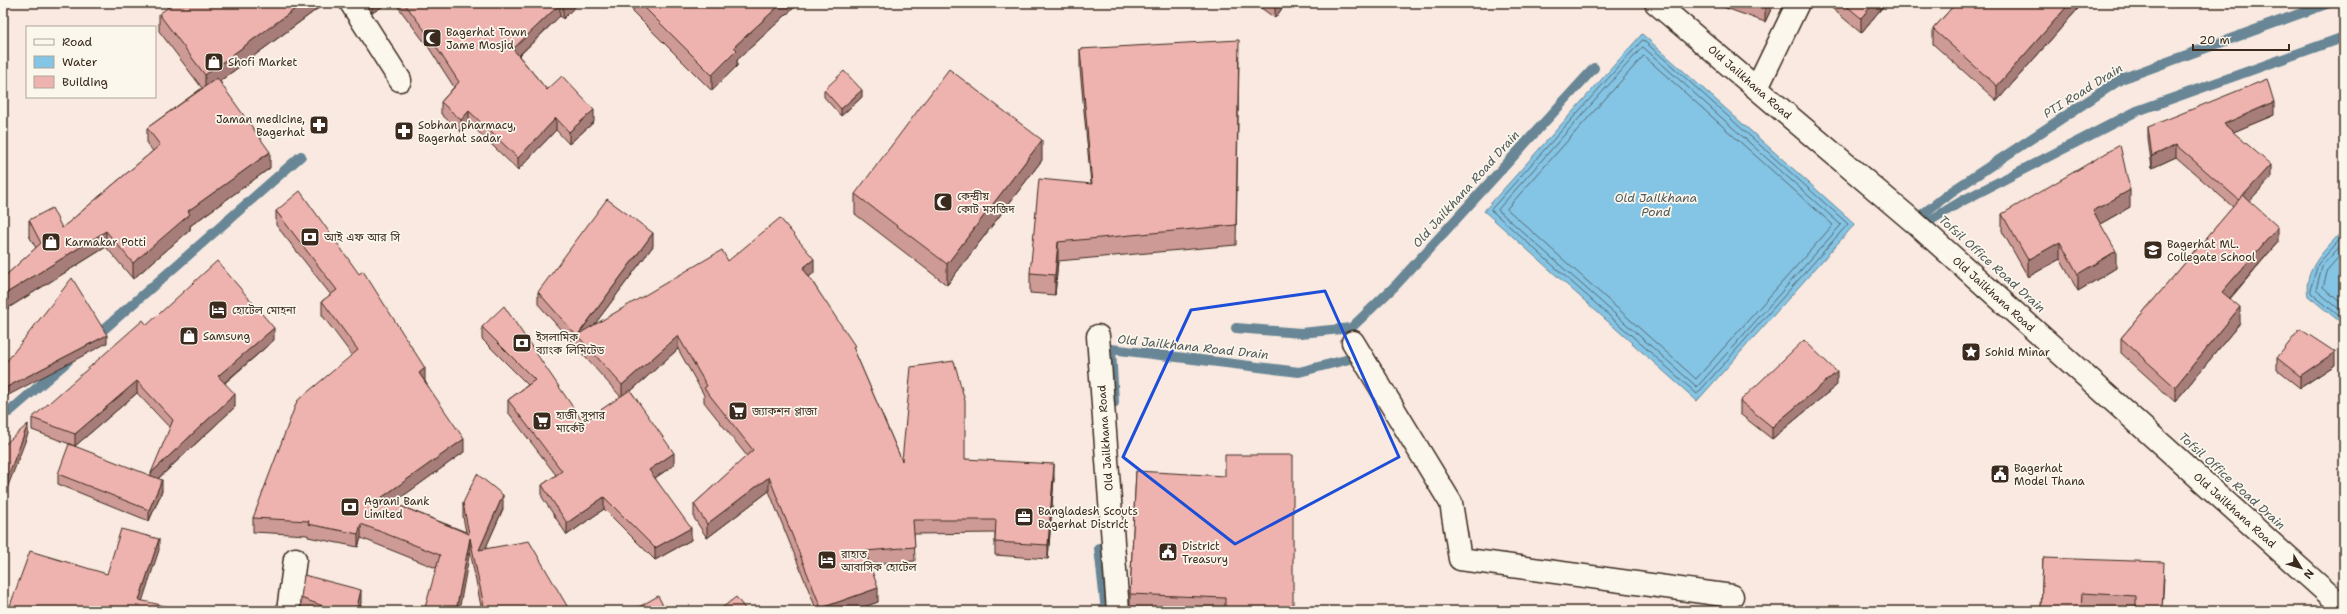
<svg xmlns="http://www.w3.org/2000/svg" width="2347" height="614" font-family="'Shantell Sans','Noto Sans Bengali',sans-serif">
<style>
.water{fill:#84c4e4;stroke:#678695}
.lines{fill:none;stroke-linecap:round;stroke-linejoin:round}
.shore{stroke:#58686d;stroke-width:1}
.stream{stroke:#678695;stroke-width:10}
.minor-casing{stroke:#3b2a1e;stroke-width:25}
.major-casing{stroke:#3b2a1e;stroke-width:25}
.minor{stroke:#fbf7ec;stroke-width:22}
.major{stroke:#fbf7ec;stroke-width:22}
.wall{fill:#ce9a96;stroke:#3b2a1e}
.shaded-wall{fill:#a77d7a;stroke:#3b2a1e}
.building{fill:#efb3af;stroke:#3b2a1e}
.marked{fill:none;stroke:#1d4ed8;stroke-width:3;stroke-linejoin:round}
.labels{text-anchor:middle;stroke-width:3.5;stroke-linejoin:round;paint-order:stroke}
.poi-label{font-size:11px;fill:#3b2a1e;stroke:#fbf7ec;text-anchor:start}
.street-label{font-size:11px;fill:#3b2a1e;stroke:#fbf7ec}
.water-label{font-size:12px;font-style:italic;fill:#515859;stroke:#fbf7ec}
</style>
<rect width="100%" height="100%" fill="#f9e9e0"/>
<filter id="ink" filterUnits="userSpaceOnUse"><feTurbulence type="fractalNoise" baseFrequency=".025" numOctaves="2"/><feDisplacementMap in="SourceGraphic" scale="8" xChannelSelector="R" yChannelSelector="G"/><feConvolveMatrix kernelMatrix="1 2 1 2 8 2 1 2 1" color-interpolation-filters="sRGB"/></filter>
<g filter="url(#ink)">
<g class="water">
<path d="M1642 34 1855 224 1697 401 1484 211Z"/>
<path d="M2344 229V325L2308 296C2302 269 2328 247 2344 229Z"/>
</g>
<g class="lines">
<g class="shore">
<path d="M1643 40 1848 224 1697 394 1491 210Z"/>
<path d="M1643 47 1841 225 1697 387 1498 210Z"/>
<path d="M1644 56 1833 225 1696 379 1507 209Z"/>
<path d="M2344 235 2318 264 2310 290 2312 294 2344 320"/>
<path d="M2344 242 2322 266 2316 290 2344 313"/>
<path d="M2344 251 2328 269 2323 287 2344 306"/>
</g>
<g class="stream">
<path d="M1914 221 1951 192 2121 79 2329 3"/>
<path d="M1933 229 1926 223 1962 201 2137 111 2344 37"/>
<path d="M1236 328 1301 333 1351 328 1396 285 1594 68"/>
<path d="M94 338 301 156"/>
<path d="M1114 403 1111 349 1299 372 1361 356"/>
<path d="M9 412 68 361"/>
<path d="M1099 548 1106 611"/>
</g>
<defs>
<g id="minor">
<path d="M351 3 400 80"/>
<path d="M1757 88 1798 3"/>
<path d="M1098 336 1118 611"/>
<path d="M1353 342 1451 503 1460 559 1732 596"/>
<path d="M288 611 295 559"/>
</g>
<path id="major" d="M1656 3 1914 222 2344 608"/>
</defs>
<use href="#minor" class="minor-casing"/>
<use href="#major" class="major-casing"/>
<use href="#minor" class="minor"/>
<use href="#major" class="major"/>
</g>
<g class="wall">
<path d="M324 3V4L220 81 270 168 190 226V230L133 279 106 247 5 310 3 307V278L36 248 29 236V220L62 228 153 151 147 144V128L202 88 159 31V14Z"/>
<path d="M365 3H388L372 13Z"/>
<path d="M395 3H579L563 19 560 16 519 56 547 90 594 122 569 144 556 130 518 170 469 123 461 132 441 114V102L454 87 429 48Z"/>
<path d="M633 3H799L737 60V66L712 91 633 12Z"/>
<path d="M1254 3H1286L1275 18Z"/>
<path d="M1712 3H1774L1765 22Z"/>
<path d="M1827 3H1886L1861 33 1827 4Z"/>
<path d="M1956 3H2083L1997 101 1933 44V29Z"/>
<path d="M1080 49 1239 60 1236 245 1058 261 1055 295 1030 293V273L1091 184 1080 69Z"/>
<path d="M824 90 862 97 841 116 824 97Z"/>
<path d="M2274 115 2233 132 2271 178 2249 201 2278 242 2230 299 2240 323 2175 402 2121 353V338L2233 207 2176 157 2152 168 2148 139V127Z"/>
<path d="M1042 160 947 285 855 214V194Z"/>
<path d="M2130 207 2100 224 2116 268 2078 291 2060 259 2028 277 2002 231V214Z"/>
<path d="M276 211 425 381 464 452 393 503 466 532 463 517V503L503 509 485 549 570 611H482L470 551 436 568 361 538 358 547 308 537V535L253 532V518L352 355 322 315V301L331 295 276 225Z"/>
<path d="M653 246 594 325 728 261 814 273 809 276 855 352 902 461 965 459 1054 478 1048 559 995 555V533L914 534 915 561 869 564 878 602 852 611H817L769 491 707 538 694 518V504L747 456 704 402V395L678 349 631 391 674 465 655 478 691 540 655 560 604 509 567 535 542 497V485L556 475 508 412V400L528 385 482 339V327L583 422 621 397 577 348V347V348L538 304V292Z"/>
<path d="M147 325 274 340 225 383 235 407 158 479 162 491 149 521 58 484V474L151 476 170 428 137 393 75 446 32 430V418Z"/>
<path d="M2277 358 2335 365 2300 388 2277 370Z"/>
<path d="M1837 385 1772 439 1740 414V401Z"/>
<path d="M1136 471 1293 611H1130V594Z"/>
<path d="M2043 558 2164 578 2162 611H2105L2082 610V611H2041Z"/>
<path d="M301 598 361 602 359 611H302L301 610Z"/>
</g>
<g class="shaded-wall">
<path d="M303 3H324V4L205 92V75Z"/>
<path d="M372 3H388L372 13Z"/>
<path d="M567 3H579L563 19V7Z"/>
<path d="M782 3H799L737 60V66L712 91V75L734 47Z"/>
<path d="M1275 3H1286L1275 18Z"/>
<path d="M1767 3H1774L1765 22V7Z"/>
<path d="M1874 3H1886L1861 33V18Z"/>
<path d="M2070 3H2083L1997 101V86Z"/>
<path d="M560 4V16L513 61V49Z"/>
<path d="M862 90V97L841 116V109Z"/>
<path d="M2274 102V115L2224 136V124Z"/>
<path d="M594 110V122L569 144V132Z"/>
<path d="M469 111V123L461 132V120Z"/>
<path d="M556 118V130L518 170V158Z"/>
<path d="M1042 140V160L947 285V264Z"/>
<path d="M2176 145V157L2152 168V156Z"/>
<path d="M270 152V168L190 226V230L133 279V263L188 211Z"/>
<path d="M2271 165V178L2239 212V200Z"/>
<path d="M2130 190V207L2093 228V211Z"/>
<path d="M2278 227V242L2222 307V292Z"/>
<path d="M106 231V247L5 310V294Z"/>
<path d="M653 233V246L583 340 578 335Z"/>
<path d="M1058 242V261L1055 295V275Z"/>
<path d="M2060 242V259L2028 277V260Z"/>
<path d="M2116 251V268L2078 291V274Z"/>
<path d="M814 259V273L803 281V268Z"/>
<path d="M2240 307V323L2175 402V387Z"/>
<path d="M274 328V340L218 388V376Z"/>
<path d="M107 335V343L3 398V389Z"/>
<path d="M678 336V349L622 399V385Z"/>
<path d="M2335 352V365L2300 388V376Z"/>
<path d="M425 368V382L419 373Z"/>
<path d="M1837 372V385L1772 439V427Z"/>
<path d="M137 381V393L75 446V434Z"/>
<path d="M235 394V407L151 485V473Z"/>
<path d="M28 424V434L3 499V489Z"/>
<path d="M464 439V452L381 512V498Z"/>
<path d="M674 453V465L649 482V470Z"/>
<path d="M1054 464V478L1048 559V545Z"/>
<path d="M769 477V491L707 538V524Z"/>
<path d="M162 480V491L149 521V510Z"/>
<path d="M503 495V509L479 563V550Z"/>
<path d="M604 497V509L567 535V523Z"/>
<path d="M361 524V538L358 547V534Z"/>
<path d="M691 528V540L655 560V548Z"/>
<path d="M470 538V551L459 611H456Z"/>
<path d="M159 539V550L139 611V600Z"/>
<path d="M878 588V602L852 611H821V608Z"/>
<path d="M361 590V602L359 611H356Z"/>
</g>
<g class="building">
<path d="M174 3H303L205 75 159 14Z"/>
<path d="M404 3H567L563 7 560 4 513 49 547 90 562 76 594 110 569 132 556 118 518 158 469 111 461 120 441 102 459 82 429 36Z"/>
<path d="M640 3H782L734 47 737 50 712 75Z"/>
<path d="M1755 3H1767L1765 7Z"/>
<path d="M1843 3H1874L1861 18Z"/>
<path d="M1956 3H2070L1997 86 1933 29Z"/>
<path d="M1239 40 1236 225 1058 242 1055 275 1030 273 1039 179 1092 184 1080 49Z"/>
<path d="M949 69 1042 140 947 264 855 194Z"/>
<path d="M844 71 862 90 841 109 824 90Z"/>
<path d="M217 78 270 152 188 211 190 214 133 263 106 231 5 294 3 291V278L41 243 29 220 52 208 62 228 160 145 147 128Z"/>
<path d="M2267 79 2274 102 2224 124 2271 165 2239 200 2176 145 2152 156 2148 127Z"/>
<path d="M2120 145 2130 190 2093 211 2116 251 2078 274 2060 242 2028 260 2002 214Z"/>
<path d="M300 191 359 274 363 271 425 368 419 373 464 439 381 498 469 534 463 503 477 474 503 495 479 550 529 541 570 611H485L470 538 456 611H424L440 555 361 524 358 534 308 524 309 521 253 518 297 401 358 350 322 301 337 290 276 211Z"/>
<path d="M2243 195 2278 227 2222 292 2240 307 2175 387 2121 338Z"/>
<path d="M607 199 653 233 577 336 538 292Z"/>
<path d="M780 218 814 259 803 268 855 346 853 347 902 461 911 367 954 361 965 401V459L1054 464 1048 545 995 542 996 520H913L915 547 865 551 878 588 821 608 769 477 707 524 694 504 753 450 704 388 707 386 678 336 622 385 577 335 722 250 728 261Z"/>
<path d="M217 261 274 328 218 376 235 394 151 473 173 420 137 381 75 434 32 418 143 320 147 325Z"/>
<path d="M72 278 107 335 3 389V366Z"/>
<path d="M504 306 583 422 630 390 674 453 649 470 691 528 655 548 604 497 567 523 542 485 562 471 508 400 535 380 482 327Z"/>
<path d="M2300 329 2335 352 2300 376 2277 358Z"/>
<path d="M1804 340 1837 372 1772 427 1740 401Z"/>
<path d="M28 424 3 489V446Z"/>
<path d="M69 444 162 480 149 510 58 474Z"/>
<path d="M1225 455H1293V611H1225V598L1130 594 1136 471 1225 476Z"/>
<path d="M121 529 159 539 139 600 187 611H8L30 551 107 574Z"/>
<path d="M2043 558 2164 562 2162 611H2136V596L2082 593 2081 611H2041Z"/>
<path d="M304 575 361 590 356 611H337L301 598Z"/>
<path d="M658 596 666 611H632Z"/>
<path d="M736 597 747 611H718Z"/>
</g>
</g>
<path class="marked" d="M1325 291 1399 457 1235 544 1123 457 1191 310Z"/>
<defs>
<symbol id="mosque-square" viewBox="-11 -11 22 22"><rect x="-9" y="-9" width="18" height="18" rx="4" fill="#3b2a1e" stroke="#fbf7ec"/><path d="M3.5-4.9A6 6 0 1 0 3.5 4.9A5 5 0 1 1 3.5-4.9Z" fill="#fff"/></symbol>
<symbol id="shop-square" viewBox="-11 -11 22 22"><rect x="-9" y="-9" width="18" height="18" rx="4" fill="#3b2a1e" stroke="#fbf7ec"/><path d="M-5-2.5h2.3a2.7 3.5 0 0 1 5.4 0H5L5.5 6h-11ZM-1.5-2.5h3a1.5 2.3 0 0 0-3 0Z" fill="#fff"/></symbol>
<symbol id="pharmacy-square" viewBox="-11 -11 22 22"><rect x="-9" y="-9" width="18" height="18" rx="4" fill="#3b2a1e" stroke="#fbf7ec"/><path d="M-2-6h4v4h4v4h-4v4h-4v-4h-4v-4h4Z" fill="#fff"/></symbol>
<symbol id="bank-square" viewBox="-11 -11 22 22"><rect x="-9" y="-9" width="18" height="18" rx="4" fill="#3b2a1e" stroke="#fbf7ec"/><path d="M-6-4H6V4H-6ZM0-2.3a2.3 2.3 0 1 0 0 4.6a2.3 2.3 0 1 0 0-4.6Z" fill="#fff"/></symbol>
<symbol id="school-square" viewBox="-11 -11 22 22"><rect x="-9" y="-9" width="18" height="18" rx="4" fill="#3b2a1e" stroke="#fbf7ec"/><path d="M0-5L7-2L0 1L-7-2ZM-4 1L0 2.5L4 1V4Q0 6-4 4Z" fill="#fff"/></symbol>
<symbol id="hotel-square" viewBox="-11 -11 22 22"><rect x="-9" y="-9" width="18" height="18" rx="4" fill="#3b2a1e" stroke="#fbf7ec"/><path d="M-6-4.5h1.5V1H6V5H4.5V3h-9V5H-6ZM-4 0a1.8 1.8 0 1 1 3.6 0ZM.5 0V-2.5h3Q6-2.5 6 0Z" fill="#fff"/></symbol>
<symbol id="sight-square" viewBox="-11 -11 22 22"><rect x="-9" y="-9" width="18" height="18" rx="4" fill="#3b2a1e" stroke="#fbf7ec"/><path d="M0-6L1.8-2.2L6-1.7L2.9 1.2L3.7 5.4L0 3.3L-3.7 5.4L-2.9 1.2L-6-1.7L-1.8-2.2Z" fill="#fff"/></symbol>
<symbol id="supermarket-square" viewBox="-11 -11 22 22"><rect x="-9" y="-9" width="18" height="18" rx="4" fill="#3b2a1e" stroke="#fbf7ec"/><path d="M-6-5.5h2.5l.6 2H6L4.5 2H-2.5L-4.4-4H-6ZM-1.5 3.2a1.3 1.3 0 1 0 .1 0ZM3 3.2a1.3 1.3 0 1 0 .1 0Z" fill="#fff"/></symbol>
<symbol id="civic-square" viewBox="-11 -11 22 22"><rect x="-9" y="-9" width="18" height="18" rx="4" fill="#3b2a1e" stroke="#fbf7ec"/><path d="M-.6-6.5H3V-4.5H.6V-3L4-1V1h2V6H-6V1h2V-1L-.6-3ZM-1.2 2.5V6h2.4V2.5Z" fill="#fff"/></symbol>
<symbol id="office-square" viewBox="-11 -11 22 22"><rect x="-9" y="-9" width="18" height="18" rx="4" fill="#3b2a1e" stroke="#fbf7ec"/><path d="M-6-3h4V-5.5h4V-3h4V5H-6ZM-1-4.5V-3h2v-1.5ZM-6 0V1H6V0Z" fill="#fff"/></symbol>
</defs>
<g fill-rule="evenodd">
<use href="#mosque-square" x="421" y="27" width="22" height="22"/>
<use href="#shop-square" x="203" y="51" width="22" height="22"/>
<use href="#pharmacy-square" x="308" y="114" width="22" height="22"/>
<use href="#pharmacy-square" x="393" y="120" width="22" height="22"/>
<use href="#mosque-square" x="932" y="191" width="22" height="22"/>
<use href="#bank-square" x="299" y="226" width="22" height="22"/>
<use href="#shop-square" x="40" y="231" width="22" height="22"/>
<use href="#school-square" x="2142" y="239" width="22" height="22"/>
<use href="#hotel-square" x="207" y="299" width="22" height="22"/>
<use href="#shop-square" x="178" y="325" width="22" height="22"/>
<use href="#bank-square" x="511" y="332" width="22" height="22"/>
<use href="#sight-square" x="1960" y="341" width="22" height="22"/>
<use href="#supermarket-square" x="727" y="400" width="22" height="22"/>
<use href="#supermarket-square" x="531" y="410" width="22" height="22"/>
<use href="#civic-square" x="1989" y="463" width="22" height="22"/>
<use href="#bank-square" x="339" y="496" width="22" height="22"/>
<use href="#office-square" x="1013" y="506" width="22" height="22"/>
<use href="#civic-square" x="1157" y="541" width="22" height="22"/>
<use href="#hotel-square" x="816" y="549" width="22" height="22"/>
</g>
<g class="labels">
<g class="poi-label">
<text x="446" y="36">Bagerhat Town<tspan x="446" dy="13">Jame Mosjid</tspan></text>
<text x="228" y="66">Shofi Market</text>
<text x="305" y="123" text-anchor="end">Jaman medicine,<tspan x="305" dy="13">Bagerhat</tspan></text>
<text x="418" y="129">Sobhan pharmacy,<tspan x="418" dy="13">Bagerhat sadar</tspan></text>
<text x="957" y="200">কেন্দ্রীয়<tspan x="957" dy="13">কোট মসজিদ</tspan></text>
<text x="324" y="241">আই এফ আর সি</text>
<text x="65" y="246">Karmakar Potti</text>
<text x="2167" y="248">Bagerhat ML.<tspan x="2167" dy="13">Collegate School</tspan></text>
<text x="232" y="314">হোটেল মোহনা</text>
<text x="203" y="340">Samsung</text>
<text x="536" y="341">ইসলামিক<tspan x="536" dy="13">ব্যাংক লিমিটেড</tspan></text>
<text x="1985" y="356">Sohid Minar</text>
<text x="752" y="415">জ্যাকশন প্লাজা</text>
<text x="556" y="419">হাজী সুপার<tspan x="556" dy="13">মার্কেট</tspan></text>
<text x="2014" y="472">Bagerhat<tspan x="2014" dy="13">Model Thana</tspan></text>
<text x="364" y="505">Agrani Bank<tspan x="364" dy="13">Limited</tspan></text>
<text x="1038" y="515">Bangladesh Scouts<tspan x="1038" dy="13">Bagerhat District</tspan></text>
<text x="1182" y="550">District<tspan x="1182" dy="13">Treasury</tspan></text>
<text x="841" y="558">রাহাত<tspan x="841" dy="13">আবাসিক হোটেল</tspan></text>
</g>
<g class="street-label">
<text transform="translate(1750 82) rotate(41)" y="4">Old Jailkhana Road</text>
<text transform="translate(1994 294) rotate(42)" y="4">Old Jailkhana Road</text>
<text transform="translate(1105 438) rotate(-94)" y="4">Old Jailkhana Road</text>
<text transform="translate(2235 510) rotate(42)" y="4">Old Jailkhana Road</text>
</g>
<g class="water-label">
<text transform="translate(2083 91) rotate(-32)" y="4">PTI Road Drain</text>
<text transform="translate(1466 189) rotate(-48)" y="4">Old Jailkhana Road Drain</text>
<text x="1656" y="202">Old Jailkhana<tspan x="1656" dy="14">Pond</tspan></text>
<text transform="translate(1992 264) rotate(42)" y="4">Tofsil Office Road Drain</text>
<text transform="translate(1193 347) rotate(6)" y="4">Old Jailkhana Road Drain</text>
<text transform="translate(2232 481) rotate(42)" y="4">Tofsil Office Road Drain</text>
</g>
</g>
<rect width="2347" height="614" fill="none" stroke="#fbf7ec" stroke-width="16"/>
<rect x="8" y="8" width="2331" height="598" fill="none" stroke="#3b2a1e" stroke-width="1.5" filter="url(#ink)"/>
<rect x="26" y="26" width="130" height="72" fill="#fbf7ec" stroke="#aea59a"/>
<rect x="34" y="39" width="20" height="6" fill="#fbf7ec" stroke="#aea59a"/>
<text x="62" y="46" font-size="12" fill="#3b2a1e">Road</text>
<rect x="34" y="56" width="20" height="12" fill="#84c4e4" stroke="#aea59a"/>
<text x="62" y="66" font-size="12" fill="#3b2a1e">Water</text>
<rect x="34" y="76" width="20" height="12" fill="#efb3af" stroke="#aea59a"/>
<text x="62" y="86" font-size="12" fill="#3b2a1e">Building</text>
<g transform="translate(2301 568) rotate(128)" stroke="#fbf7ec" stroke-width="3" paint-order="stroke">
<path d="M0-3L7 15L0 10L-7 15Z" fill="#3b2a1e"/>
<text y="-6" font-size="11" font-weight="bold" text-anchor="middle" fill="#3b2a1e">N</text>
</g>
<path d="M2193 44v6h96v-6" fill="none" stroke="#3b2a1e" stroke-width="2"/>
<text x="2199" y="44" font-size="12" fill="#3b2a1e" stroke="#fbf7ec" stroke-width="3" paint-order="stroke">20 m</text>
</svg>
